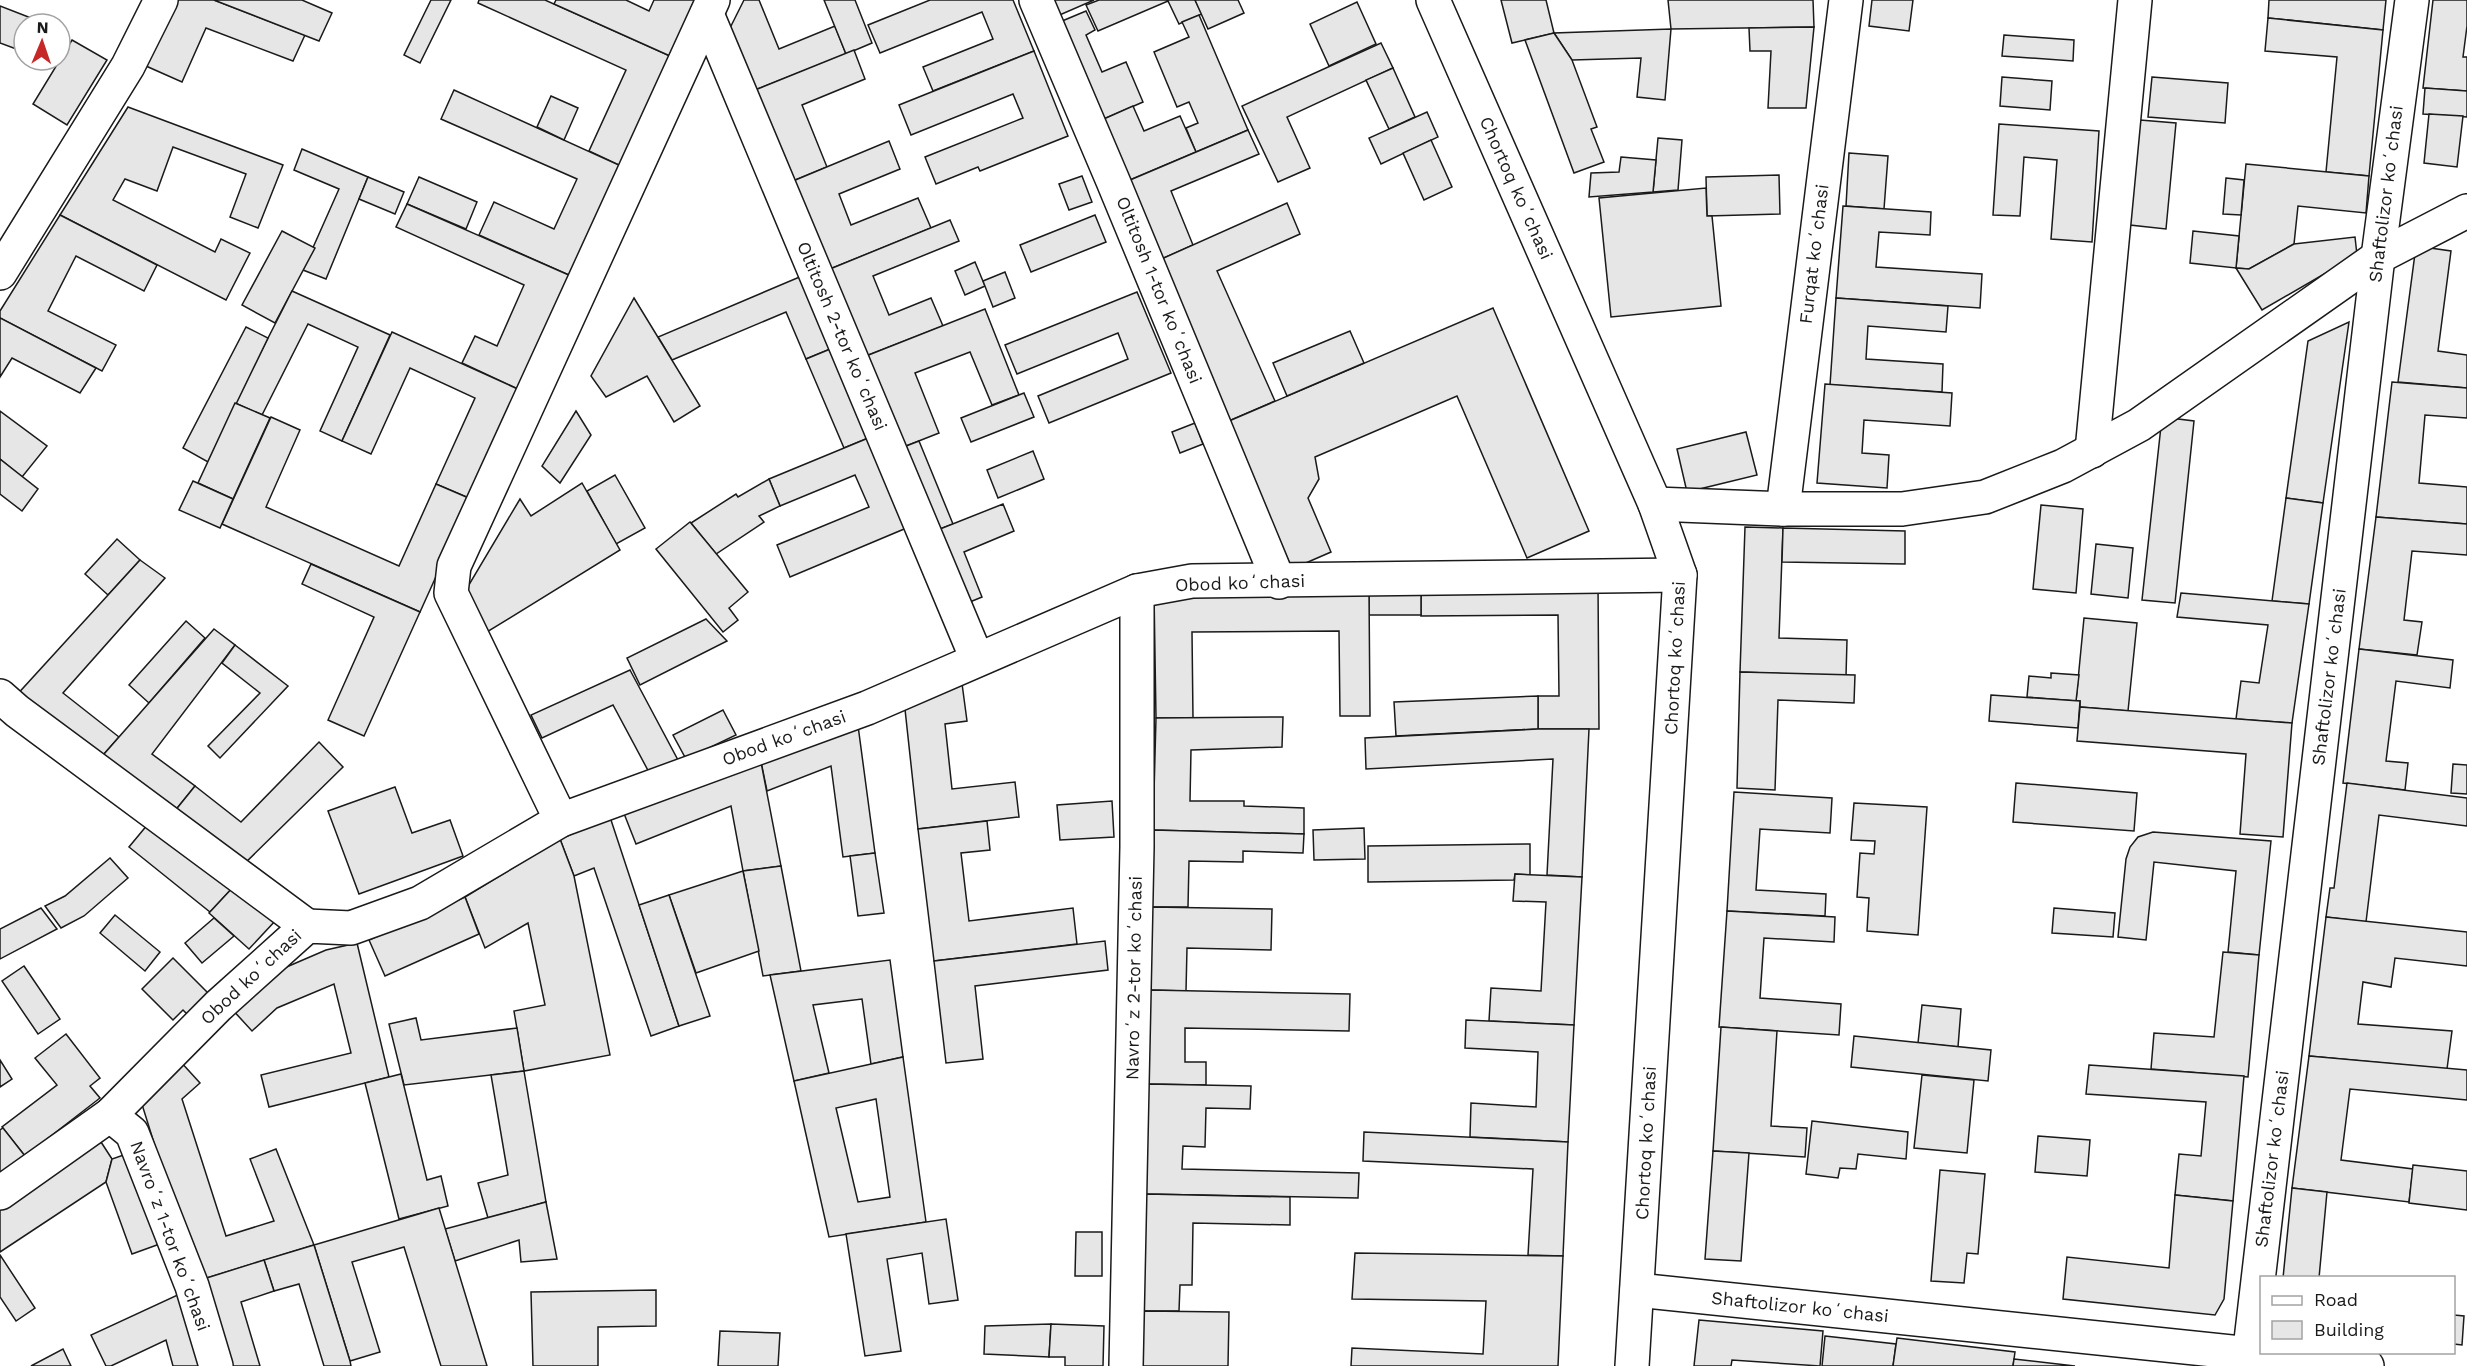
<svg xmlns="http://www.w3.org/2000/svg" width="2467" height="1366" font-family="'Work Sans',sans-serif">
<style>
.building{fill:#e6e6e6;stroke:#1a1a1a;stroke-width:1.5;fill-rule:evenodd}
.lines{fill:none;stroke-linecap:round;stroke-linejoin:round}
.minor-casing{stroke:#1a1a1a;stroke-width:36}
.secondary-casing{stroke:#1a1a1a;stroke-width:36}
.minor{stroke:#fff;stroke-width:33}
.secondary{stroke:#fff;stroke-width:33}
.labels{text-anchor:middle;stroke-width:4.5;stroke-linejoin:round;paint-order:stroke}
.street-label{font-size:18px;fill:#1a1a1a;stroke:#fff}
</style>
<rect width="100%" height="100%" fill="#fff"/>
<g class="building">
<path d="M176 0H214L305 35 293 61 206 28 182 82 146 66Z"/>
<path d="M214 0H302L332 13 319 41Z"/>
<path d="M431 0H451L420 63 404 55Z"/>
<path d="M479 0H545L670 56 621 166 589 151 626 70 478 3Z"/>
<path d="M556 0H626L649 11 654 0H696L670 56 554 4Z"/>
<path d="M744 0H759L779 49 835 26 846 54 755 90 730 28Z"/>
<path d="M824 0H855L872 43 846 54Z"/>
<path d="M930 0H1013L1034 51 933 91 923 67 993 39 982 12 880 53 868 25Z"/>
<path d="M1047 0H1094L1055 17Z"/>
<path d="M1099 0H1195L1202 14 1179 24 1168 1 1098 31 1086 5Z"/>
<path d="M1195 0H1238L1244 13 1208 29Z"/>
<path d="M1501 0H1546L1554 33 1512 43Z"/>
<path d="M1668 0H1813L1814 27 1671 29Z"/>
<path d="M1872 0H1913L1909 31 1869 26Z"/>
<path d="M2269 0H2386L2383 30 2268 18Z"/>
<path d="M2433 0H2467V26L2463 57H2467V91L2423 88Z"/>
<path d="M1357 2 1376 44 1329 66 1310 24Z"/>
<path d="M0 6 31 18 29 24H24V37L19 50 0 43Z"/>
<path d="M1086 11 1095 30 1086 35 1102 72 1126 62 1143 102 1097 122 1055 24Z"/>
<path d="M1199 15 1248 130 1196 152 1186 128 1198 123 1189 102 1177 107 1154 52 1189 37 1182 22Z"/>
<path d="M2268 18 2383 30 2369 176 2326 172 2337 57 2265 51Z"/>
<path d="M1814 27 1806 108H1768L1771 51H1750L1749 28Z"/>
<path d="M1671 29 1665 100 1637 97 1641 58 1572 60 1554 33Z"/>
<path d="M1554 33 1572 60 1597 127 1591 129 1604 162 1574 173 1525 40Z"/>
<path d="M2004 35 2074 40 2073 61 2002 56Z"/>
<path d="M72 40 107 60 67 125 33 104Z"/>
<path d="M1381 43 1393 68 1287 117 1310 168 1278 182 1242 106Z"/>
<path d="M854 50 865 79 802 105 827 167 793 181 755 90Z"/>
<path d="M1034 51 1068 136 980 171 978 167 936 184 925 157 1023 118 1013 94 911 135 899 105Z"/>
<path d="M1393 68 1415 117 1389 129 1366 80Z"/>
<path d="M2002 77 2052 81 2050 110 2000 106Z"/>
<path d="M2152 77 2228 83 2225 123 2148 117Z"/>
<path d="M2425 88 2467 91V117L2423 114Z"/>
<path d="M454 90 621 166 571 276 479 235 494 202 554 229 577 179 441 119Z"/>
<path d="M551 96 578 108 564 140 537 127Z"/>
<path d="M1133 106 1144 131 1180 116 1196 152 1123 183 1097 122Z"/>
<path d="M128 107 283 165 258 228 230 217 246 174 173 147 157 191 125 179 113 200 215 252 221 239 250 253 226 300 60 215Z"/>
<path d="M1427 112 1438 137 1381 164 1369 138Z"/>
<path d="M2429 114 2463 116 2457 167 2424 163Z"/>
<path d="M2140 120 2176 123 2166 229 2130 225Z"/>
<path d="M1999 124 2099 131 2092 242 2051 239 2057 160 2024 157 2020 216 1993 215Z"/>
<path d="M1248 130 1259 154 1171 191 1193 245 1157 261 1123 183Z"/>
<path d="M1658 138 1682 140 1678 190 1653 192Z"/>
<path d="M1431 140 1452 187 1424 200 1403 153Z"/>
<path d="M889 141 900 169 839 194 851 225 918 198 931 228 830 269 793 181Z"/>
<path d="M302 149 368 177 326 279 303 270 339 189 294 170Z"/>
<path d="M1849 153 1888 156 1884 209 1846 206Z"/>
<path d="M1621 157 1656 160 1653 192 1589 197 1591 173 1619 172Z"/>
<path d="M2246 164 2369 176 2366 213 2298 206 2294 244 2249 269 2236 268Z"/>
<path d="M1779 175 1780 214 1707 216 1706 177Z"/>
<path d="M1082 176 1092 202 1069 210 1059 184Z"/>
<path d="M368 177 404 192 395 214 359 199Z"/>
<path d="M419 177 477 202 466 229 407 204Z"/>
<path d="M2226 178 2244 180 2241 215 2223 214Z"/>
<path d="M1706 188 1707 216H1712L1721 306 1611 317 1599 198Z"/>
<path d="M1287 203 1300 234 1217 271 1275 401 1229 421 1157 261Z"/>
<path d="M407 204 571 276 520 390 462 363 475 336 497 346 524 285 396 227Z"/>
<path d="M1843 206 1931 212 1930 235 1879 232 1876 267 1982 274 1980 308 1836 298Z"/>
<path d="M60 215 157 265 144 291 76 256 48 311 116 345 102 371 0 318V311Z"/>
<path d="M1095 215 1106 242 1031 272 1020 245Z"/>
<path d="M950 220 959 241 873 276 889 315 931 298 943 326 866 356 830 269Z"/>
<path d="M282 231 315 248 275 323 242 305Z"/>
<path d="M2193 231 2239 236 2236 268 2190 263Z"/>
<path d="M2355 237 2357 255 2262 310 2236 268 2249 269 2294 244Z"/>
<path d="M2416 246 2451 251 2438 351 2467 355V388L2398 382Z"/>
<path d="M975 262 985 286 965 295 955 271Z"/>
<path d="M1005 272 1015 298 993 307 983 281Z"/>
<path d="M809 273 840 345 806 359 786 312 672 360 658 337Z"/>
<path d="M292 291 390 335 342 441 320 431 358 347 308 324 262 415 235 403Z"/>
<path d="M1137 292 1171 373 1049 423 1038 396 1128 359 1118 333 1017 374 1005 345Z"/>
<path d="M634 298 700 406 674 422 647 376 606 397 591 376Z"/>
<path d="M1836 298 1948 306 1946 332 1868 326 1866 359 1943 364 1942 392 1830 385Z"/>
<path d="M1493 308 1589 531 1527 558 1457 396 1315 457 1319 479 1308 498 1331 552 1292 569 1229 421Z"/>
<path d="M985 309 1019 395 992 405 970 352 915 373 939 433 901 448 866 356Z"/>
<path d="M0 318 96 368 80 393 12 358 0 377Z"/>
<path d="M2349 322 2323 503 2286 498 2308 341Z"/>
<path d="M246 327 268 338 208 462 183 448Z"/>
<path d="M1350 331 1364 363 1287 396 1273 363Z"/>
<path d="M392 332 520 390 471 499 436 484 475 398 410 368 371 454 342 441Z"/>
<path d="M840 345 878 434 844 448 806 359Z"/>
<path d="M2392 382 2467 388V418L2425 415 2419 483 2467 487V524L2376 517Z"/>
<path d="M1825 384 1952 393 1950 426 1864 420 1862 453 1889 455 1887 488 1817 483Z"/>
<path d="M1024 393 1034 417 971 442 961 418Z"/>
<path d="M235 403 270 418 233 499 198 483Z"/>
<path d="M0 411 47 446 22 477 0 459Z"/>
<path d="M576 411 591 435 560 483 542 466Z"/>
<path d="M271 417 300 430 266 507 399 566 436 484 471 499 420 612 222 524Z"/>
<path d="M2162 417 2194 421 2175 603 2142 600Z"/>
<path d="M1195 423 1203 444 1180 453 1172 432Z"/>
<path d="M1746 432 1757 475 1687 492 1677 449Z"/>
<path d="M878 434 916 524 790 577 777 545 869 507 855 475 780 506 769 479Z"/>
<path d="M919 441 953 524 935 531 901 448Z"/>
<path d="M1033 451 1044 479 998 498 987 470Z"/>
<path d="M0 459 38 489 22 511 0 494Z"/>
<path d="M615 475 645 528 616 544 587 491Z"/>
<path d="M769 479 780 506 759 516 764 522 716 554 691 523 736 494 738 497Z"/>
<path d="M193 481 233 499 220 528 179 510Z"/>
<path d="M582 483 620 550 487 632 467 588 520 499 531 516Z"/>
<path d="M2286 498 2323 503 2309 604 2272 601Z"/>
<path d="M1003 504 1014 531 964 552 982 597 965 604 935 531Z"/>
<path d="M2041 505 2083 509 2076 593 2033 589Z"/>
<path d="M2376 517 2467 524V555L2412 551 2404 620 2422 622 2417 655 2359 649Z"/>
<path d="M690 522 748 592 729 608 738 620 723 632 656 549Z"/>
<path d="M1745 527 1783 528 1779 638 1847 640 1846 676 1740 672Z"/>
<path d="M1783 528 1905 531V564L1782 562Z"/>
<path d="M117 539 140 560 108 595 85 574Z"/>
<path d="M2096 544 2133 548 2128 598 2091 594Z"/>
<path d="M140 560 165 578 63 693 119 737 97 762 14 698Z"/>
<path d="M311 564 420 612 364 736 328 720 374 617 302 584Z"/>
<path d="M1598 583 1599 729H1538V696H1559L1558 615 1421 616V585Z"/>
<path d="M1421 590V615H1369V591Z"/>
<path d="M1369 591 1370 716H1340L1339 631 1192 632 1193 718H1156L1154 593Z"/>
<path d="M2181 593 2309 604 2292 723 2236 719 2241 681 2259 683 2268 625 2177 617Z"/>
<path d="M2084 618 2137 623 2128 711 2080 707V701H2076Z"/>
<path d="M706 619 727 641 640 685 627 658Z"/>
<path d="M186 621 205 638 149 703 129 685Z"/>
<path d="M214 629 235 645 152 754 195 786 170 817 97 762Z"/>
<path d="M235 645 288 686 220 758 208 746 260 693 222 663Z"/>
<path d="M2359 649 2453 660 2450 688 2396 681 2386 761 2408 763 2405 790 2343 783Z"/>
<path d="M630 670 679 762 651 776 613 705 542 738 531 715Z"/>
<path d="M1740 672 1855 675 1854 703 1778 700 1775 790 1737 788Z"/>
<path d="M2051 673 2079 675 2076 701 2027 697 2029 676 2051 678Z"/>
<path d="M961 676 967 721 945 724 952 789 1015 782 1019 817 918 829 904 700Z"/>
<path d="M1991 695 2080 701 2078 728 1989 721Z"/>
<path d="M1538 696V729L1396 736 1394 702Z"/>
<path d="M2080 707 2292 723 2283 837 2240 834 2246 754 2077 741Z"/>
<path d="M723 710 736 735 686 759 673 735Z"/>
<path d="M1283 717 1282 747 1191 750 1190 801H1244V806L1304 808V834L1153 830 1156 718Z"/>
<path d="M857 718 875 853 843 857 831 766 767 791 760 757Z"/>
<path d="M1538 729H1589L1582 877 1547 875 1553 759 1366 769 1365 738Z"/>
<path d="M319 742 343 767 238 870 170 817 195 786 241 822Z"/>
<path d="M760 757 781 866 743 871 731 806 636 844 623 811Z"/>
<path d="M2453 764 2467 765V794L2451 793Z"/>
<path d="M2016 783 2137 793 2134 831 2013 822Z"/>
<path d="M2347 783 2467 798V826L2379 815 2366 922 2326 917 2330 888H2334Z"/>
<path d="M395 787 412 833 450 820 463 856 359 894 328 811Z"/>
<path d="M1734 792 1832 798 1830 833 1760 829 1756 890 1826 894 1825 916 1727 911Z"/>
<path d="M1112 801 1114 837 1060 840 1057 805Z"/>
<path d="M1854 803 1927 807 1918 935 1867 931 1869 898 1857 897 1860 853 1874 854 1875 841 1851 840Z"/>
<path d="M610 817 679 1026 651 1036 594 868 574 876 560 839Z"/>
<path d="M153 818 236 884 210 912 129 847Z"/>
<path d="M987 821 990 850 961 853 969 921 1073 908 1077 944 934 961 918 829Z"/>
<path d="M1364 828 1365 859 1314 860 1313 830Z"/>
<path d="M1153 830 1304 834 1303 853 1243 851V862L1189 861 1188 907H1151Z"/>
<path d="M2153 832 2271 841 2259 955 2228 952 2236 871 2154 862 2146 940 2118 937 2126 859 2130 847 2138 837Z"/>
<path d="M560 839 574 876 610 1055 524 1071 514 1011 545 1005 528 923 485 948 465 897Z"/>
<path d="M1530 844V875L1515 874 1514 880 1368 882V846Z"/>
<path d="M875 853 884 913 858 916 850 856Z"/>
<path d="M110 858 128 878 84 916 61 928 45 906 65 896Z"/>
<path d="M781 866 801 971 763 976 743 871Z"/>
<path d="M743 871 759 951 696 973 669 895Z"/>
<path d="M1515 874 1582 877 1574 1025 1489 1021 1491 988 1541 991 1546 902 1513 901Z"/>
<path d="M236 884 276 920 249 949 209 913Z"/>
<path d="M669 895 710 1016 679 1026 639 905Z"/>
<path d="M465 897 479 934 385 976 369 940Z"/>
<path d="M1151 907 1272 909 1271 950 1187 948 1186 991 1150 990Z"/>
<path d="M41 908 57 929 0 959V929Z"/>
<path d="M2054 908 2115 913 2113 937 2052 933Z"/>
<path d="M1727 911 1835 917 1834 942 1764 938 1760 998 1841 1004 1839 1035 1719 1027Z"/>
<path d="M115 915 160 952 145 971 100 933Z"/>
<path d="M2326 917 2467 932V966L2395 958 2391 987 2363 982 2358 1024 2452 1031 2447 1069 2309 1056Z"/>
<path d="M214 918 234 936 202 963 185 943Z"/>
<path d="M1105 941 1108 970 975 986 983 1059 946 1063 934 961Z"/>
<path d="M357 943 389 1077 269 1107 261 1075 351 1053 334 984 277 1008 252 1031 230 1007 261 978 326 950Z"/>
<path d="M2223 952 2259 955 2248 1077 2151 1069 2154 1033 2214 1037Z"/>
<path d="M173 958 209 994 188 1015 183 1010 173 1020 142 989Z"/>
<path d="M890 960 903 1057 871 1064 862 999 813 1005 829 1073 794 1081 770 975Z"/>
<path d="M24 966 60 1019 38 1034 2 981Z"/>
<path d="M1150 990 1350 994 1349 1031 1185 1028V1062H1206V1085L1148 1084Z"/>
<path d="M1922 1005 1961 1009 1958 1047 1918 1043Z"/>
<path d="M416 1018 421 1040 517 1028 524 1071 404 1085 389 1024Z"/>
<path d="M1466 1020 1574 1025 1568 1142 1470 1137 1471 1103 1536 1107 1538 1052 1465 1048Z"/>
<path d="M1721 1027 1777 1031 1771 1126 1807 1128 1805 1157 1713 1151Z"/>
<path d="M66 1034 100 1078 90 1086 100 1098 25 1156 2 1127 57 1085 35 1058Z"/>
<path d="M1854 1036 1991 1050 1988 1081 1851 1067Z"/>
<path d="M2309 1056 2467 1070V1100L2350 1089 2341 1160 2413 1169 2409 1202 2292 1188Z"/>
<path d="M903 1057 926 1222 829 1237 794 1081ZM876 1099 890 1197 858 1202 836 1108Z"/>
<path d="M0 1060 12 1079 0 1087Z"/>
<path d="M179 1060 200 1083 182 1099 226 1236 274 1221 250 1159 276 1149 314 1245 197 1281 140 1098Z"/>
<path d="M2089 1065 2244 1076 2233 1201 2175 1195 2179 1154 2201 1156 2206 1102 2086 1094Z"/>
<path d="M524 1071 546 1202 488 1218 478 1183 508 1175 491 1075Z"/>
<path d="M401 1074 427 1180 441 1176 448 1206 399 1219 365 1083Z"/>
<path d="M1922 1075 1974 1080 1967 1153 1914 1148Z"/>
<path d="M1148 1084 1251 1086 1250 1109 1206 1108 1205 1147 1183 1146 1182 1169 1359 1173 1358 1198 1146 1194Z"/>
<path d="M1812 1121 1908 1132 1906 1159 1858 1154 1856 1169 1840 1168 1838 1178 1806 1174Z"/>
<path d="M3 1128 25 1156 0 1173V1130Z"/>
<path d="M1364 1132 1568 1142 1563 1256 1528 1255 1533 1169 1363 1161Z"/>
<path d="M2038 1136 2090 1140 2087 1176 2035 1172Z"/>
<path d="M101 1142 112 1159 106 1182 0 1252V1209Z"/>
<path d="M135 1151 168 1241 132 1254 106 1182 112 1159Z"/>
<path d="M1713 1151 1749 1153 1741 1261 1705 1259Z"/>
<path d="M2413 1165 2467 1171V1210L2409 1203Z"/>
<path d="M1940 1170 1985 1174 1978 1254 1967 1253 1964 1283 1931 1281Z"/>
<path d="M2292 1188 2327 1192 2319 1278H2283Z"/>
<path d="M1146 1194 1290 1197V1225L1193 1223 1192 1285H1180L1179 1311H1143Z"/>
<path d="M2175 1195 2233 1201 2224 1299 2215 1315 2063 1299 2067 1257 2169 1268Z"/>
<path d="M546 1202 557 1259 521 1262 519 1240 455 1261 445 1229Z"/>
<path d="M439 1208 487 1366H441L404 1247 352 1262 380 1352 350 1361 314 1245Z"/>
<path d="M946 1219 958 1300 929 1304 922 1253 887 1259 901 1351 865 1356 846 1234Z"/>
<path d="M1076 1232H1102V1276H1075Z"/>
<path d="M314 1245 350 1361 351 1366H324L299 1284 274 1291 264 1260Z"/>
<path d="M1355 1253 1563 1256 1558 1366H1351L1352 1348 1483 1354 1486 1301 1352 1299Z"/>
<path d="M0 1255 35 1308 16 1321 0 1297Z"/>
<path d="M264 1260 274 1291 241 1302 260 1366H223L197 1281Z"/>
<path d="M656 1290V1326L598 1327V1366H533L531 1292Z"/>
<path d="M184 1292 204 1366H173L166 1340 111 1366H106L91 1335Z"/>
<path d="M1143 1311 1229 1312 1228 1366H1142Z"/>
<path d="M2454 1315 2464 1316 2462 1345 2454 1344Z"/>
<path d="M1699 1320 1823 1331 1820 1366 1732 1360 1731 1366H1694Z"/>
<path d="M1051 1324 1049 1357 984 1354 985 1326Z"/>
<path d="M1051 1324 1104 1326 1103 1366H1065V1357H1049Z"/>
<path d="M720 1331 780 1333 778 1366H718Z"/>
<path d="M1825 1336 1896 1344 1893 1366H1822Z"/>
<path d="M1897 1338 2015 1352 2013 1366H1893Z"/>
<path d="M63 1349 71 1366H31Z"/>
<path d="M2014 1359 2075 1366H2013Z"/>
</g>
<g class="lines">
<defs>
<g id="minor">
<path d="M1036 0 1113 181 1279 582"/>
<path d="M707 14 977 659"/>
<path d="M0 273 128 66 161 0"/>
<path d="M2092 451 2135 0"/>
<path d="M1655 504 1783 509H1902L1985 497 2063 466 2139 425 2378 257 2467 211"/>
<path d="M1783 509 1846 0"/>
<path d="M0 696 17 711 307 926"/>
<path d="M561 820 451 593 454 566 713 0"/>
<path d="M110 1115 132 1133 192 1286 216 1366"/>
<path d="M0 1193 110 1115 218 1006 307 926 351 928 420 903 561 820 867 708 1137 591 1192 581 1680 575"/>
<path d="M1637 1290 2367 1366"/>
<path d="M1126 1366 1137 847V591"/>
<path d="M2248 1366 2378 257 2412 0"/>
</g>
<path id="secondary" d="M1433 0 1655 504 1680 575 1632 1366"/>
</defs>
<use href="#minor" class="minor-casing"/>
<use href="#secondary" class="secondary-casing"/>
<use href="#minor" class="minor"/>
<use href="#secondary" class="secondary"/>
</g>
<g class="labels">
<g class="street-label">
<text transform="translate(1516 188) rotate(66)" y="6">Chortoq koʻchasi</text>
<text transform="translate(2386 194) rotate(-83)" y="6">Shaftolizor koʻchasi</text>
<text transform="translate(1814 254) rotate(-83)" y="6">Furqat koʻchasi</text>
<text transform="translate(1159 290) rotate(68)" y="6">Oltitosh 1-tor koʻchasi</text>
<text transform="translate(842 336) rotate(67)" y="6">Oltitosh 2-tor koʻchasi</text>
<text transform="translate(1240 583) rotate(-2)" y="6">Obod koʻchasi</text>
<text transform="translate(1675 658) rotate(-87)" y="6">Chortoq koʻchasi</text>
<text transform="translate(2329 677) rotate(-83)" y="6">Shaftolizor koʻchasi</text>
<text transform="translate(784 738) rotate(-20)" y="6">Obod koʻchasi</text>
<text transform="translate(251 977) rotate(-43)" y="6">Obod koʻchasi</text>
<text transform="translate(1134 978) rotate(-89)" y="6">Navroʻz 2-tor koʻchasi</text>
<text transform="translate(1646 1143) rotate(-87)" y="6">Chortoq koʻchasi</text>
<text transform="translate(2272 1159) rotate(-83)" y="6">Shaftolizor koʻchasi</text>
<text transform="translate(170 1236) rotate(70)" y="6">Navroʻz 1-tor koʻchasi</text>
<text transform="translate(1800 1307) rotate(6)" y="6">Shaftolizor koʻchasi</text>
</g>
</g>
<rect x="2260" y="1276" width="195" height="78" fill="#ffffff" stroke="#a3a3a3" stroke-width="1.5"/>
<rect x="2272" y="1296" width="30" height="9" fill="#ffffff" stroke="#a3a3a3" stroke-width="1.5"/>
<text x="2314" y="1306" font-size="18" fill="#1a1a1a">Road</text>
<rect x="2272" y="1321" width="30" height="18" fill="#e6e6e6" stroke="#a3a3a3" stroke-width="1.5"/>
<text x="2314" y="1336" font-size="18" fill="#1a1a1a">Building</text>
<g transform="translate(42 42) rotate(2)"><circle r="28" fill="#ffffff" stroke="#a3a3a3" stroke-width="1.5"/>
<path d="M0-4.5L10 22L0 15L-10 22Z" fill="#c62828"/>
<text y="-9" font-size="16" font-weight="bold" text-anchor="middle" fill="#1a1a1a">N</text>
</g>
</svg>
